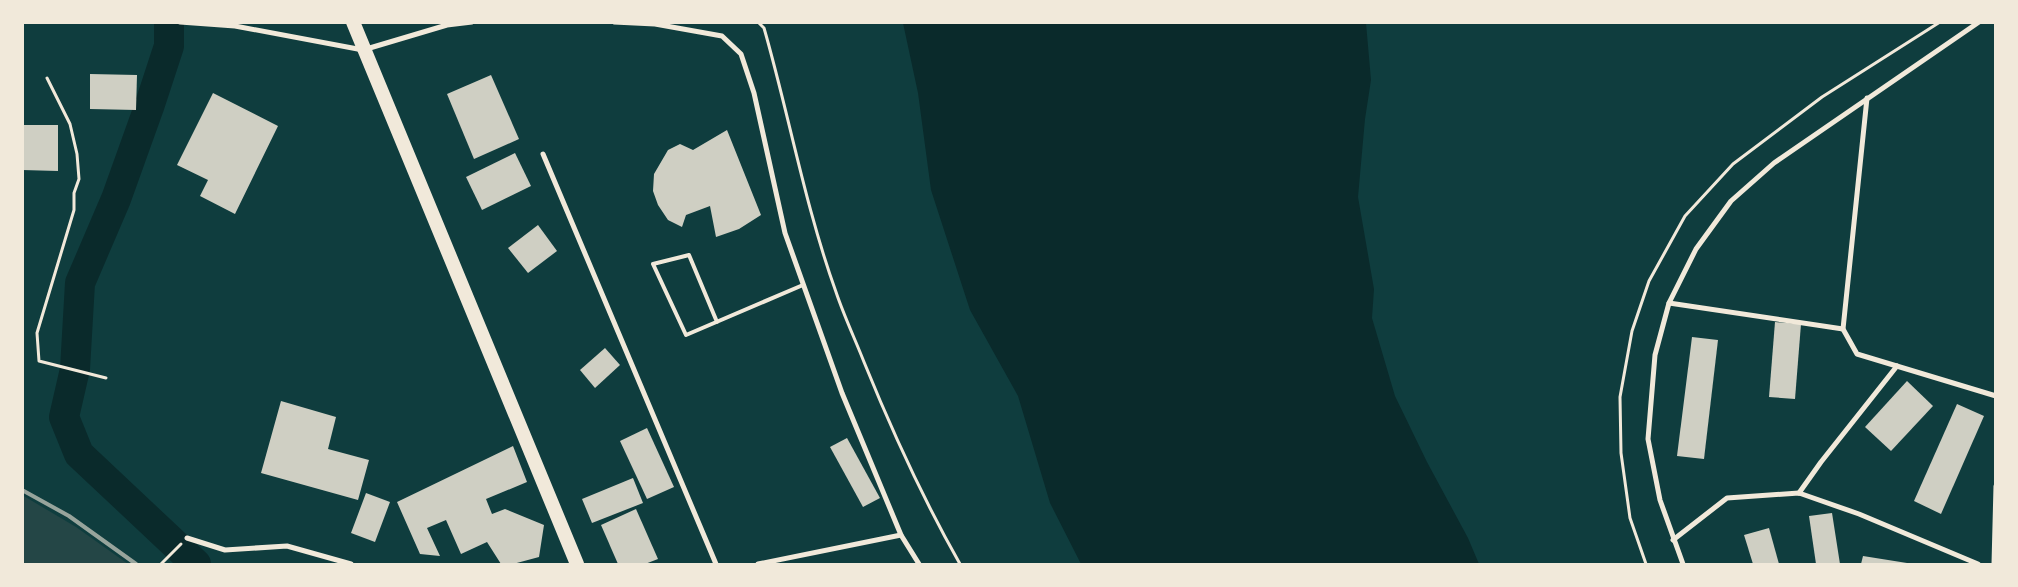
<svg xmlns="http://www.w3.org/2000/svg" width="2018" height="587" font-family="'Source Sans 3',sans-serif">
<style>
.green{fill:#244646}
.water{fill:#0a2a2b}
.lines{fill:none;stroke-linecap:round;stroke-linejoin:round}
.river{stroke:#0a2a2b;stroke-width:30}
.building{fill:#cfcfc3}
.path{stroke:#f1e9da;stroke-width:3}
.service{stroke:#f1e9da;stroke-width:4}
.minor{stroke:#f1e9da;stroke-width:5}
.trunk{stroke:#f1e9da;stroke-width:14}
.rail{stroke:#97a49c;stroke-width:4}
</style>
<rect width="100%" height="100%" fill="#0f3d3e"/>
<path class="green" d="M22 495 76 527 128 564H23Z"/>
<path class="water" d="M903 23H1366L1371 80 1365 119 1358 197 1374 289 1372 318 1395 396 1427 462 1468 538 1479 564H1081L1050 503 1018 396 970 310 931 190 918 93Z"/>
<g class="lines">
<path class="river" d="M169 22V46L149 107 116 199 80 283 75 369 64 417 79 454 196 564"/>
</g>
<g class="building">
<path d="M90 74 137 75 136 110 90 109Z"/>
<path d="M491 75 519 139 474 159 447 94Z"/>
<path d="M213 93 278 126 235 214 200 196 208 180 177 165Z"/>
<path d="M22 125H58V171L22 170Z"/>
<path d="M727 130 761 215 739 229 716 237 710 206 686 215 682 227 668 220 658 205 653 191 654 174 668 150 680 144 693 150Z"/>
<path d="M515 153 531 186 482 210 466 177Z"/>
<path d="M538 225 557 251 528 273 508 248Z"/>
<path d="M1775 322 1801 324 1795 399 1769 397Z"/>
<path d="M1692 337 1718 340 1704 459 1677 456Z"/>
<path d="M605 348 620 365 595 388 580 370Z"/>
<path d="M1907 381 1933 406 1891 451 1865 427Z"/>
<path d="M281 401 336 417 328 449 369 460 358 500 261 473Z"/>
<path d="M1957 404 1984 416 1941 514 1914 501Z"/>
<path d="M647 428 674 487 647 499 620 441Z"/>
<path d="M847 438 880 498 863 507 830 447Z"/>
<path d="M513 446 527 482 486 499 492 514 505 509 544 525 539 557 513 564H501L487 542 461 554 446 520 427 528 440 556 420 554 397 502Z"/>
<path d="M633 478 643 503 592 523 582 499Z"/>
<path d="M366 493 390 502 375 542 351 533Z"/>
<path d="M636 509 658 559 645 564H618L601 525Z"/>
<path d="M1832 513 1840 564H1816L1809 516Z"/>
<path d="M1769 528 1779 564H1753L1744 535Z"/>
<path d="M1863 556 1907 563V564H1861Z"/>
</g>
<g class="lines">
<g class="path">
<path d="M758 22 764 28C789 115 805 206 836 292 844 316 855 339 864 362 892 431 923 499 960 564"/>
<path d="M47 78 70 124 77 154 79 179 74 193V210L37 333 39 361 106 378"/>
<path d="M161 564 181 544"/>
<path d="M1646 564 1630 518 1621 453 1620 397 1632 331 1649 281 1685 216 1733 164 1822 97 1940 22"/>
</g>
<path class="service" d="M717 322 689 255 653 264 686 335 803 285"/>
<g class="minor">
<path d="M180 22 235 26 363 50 447 25 472 22"/>
<path d="M614 22 655 24 722 36 741 54 754 93 785 233 842 393 901 535 919 564"/>
<path d="M1867 98 1843 329 1857 354 1996 396"/>
<path d="M543 154 716 564"/>
<path d="M1669 303 1843 329"/>
<path d="M1799 493 1821 462 1897 366"/>
<path d="M187 538 225 550 287 546 351 564"/>
<path d="M1673 540 1727 498 1799 493 1859 514 1978 564"/>
<path d="M758 564 901 535"/>
<path d="M1683 564 1660 500 1648 439 1655 355 1669 303 1696 249 1731 201 1774 163 1979 22"/>
<path d="M1994 564 1996 486"/>
</g>
<path class="trunk" d="M353 22 577 564"/>
<path class="rail" d="M22 490 69 516 136 564"/>
</g>
<rect width="2018" height="587" fill="none" stroke="#f1e9da" stroke-width="48"/>
</svg>
